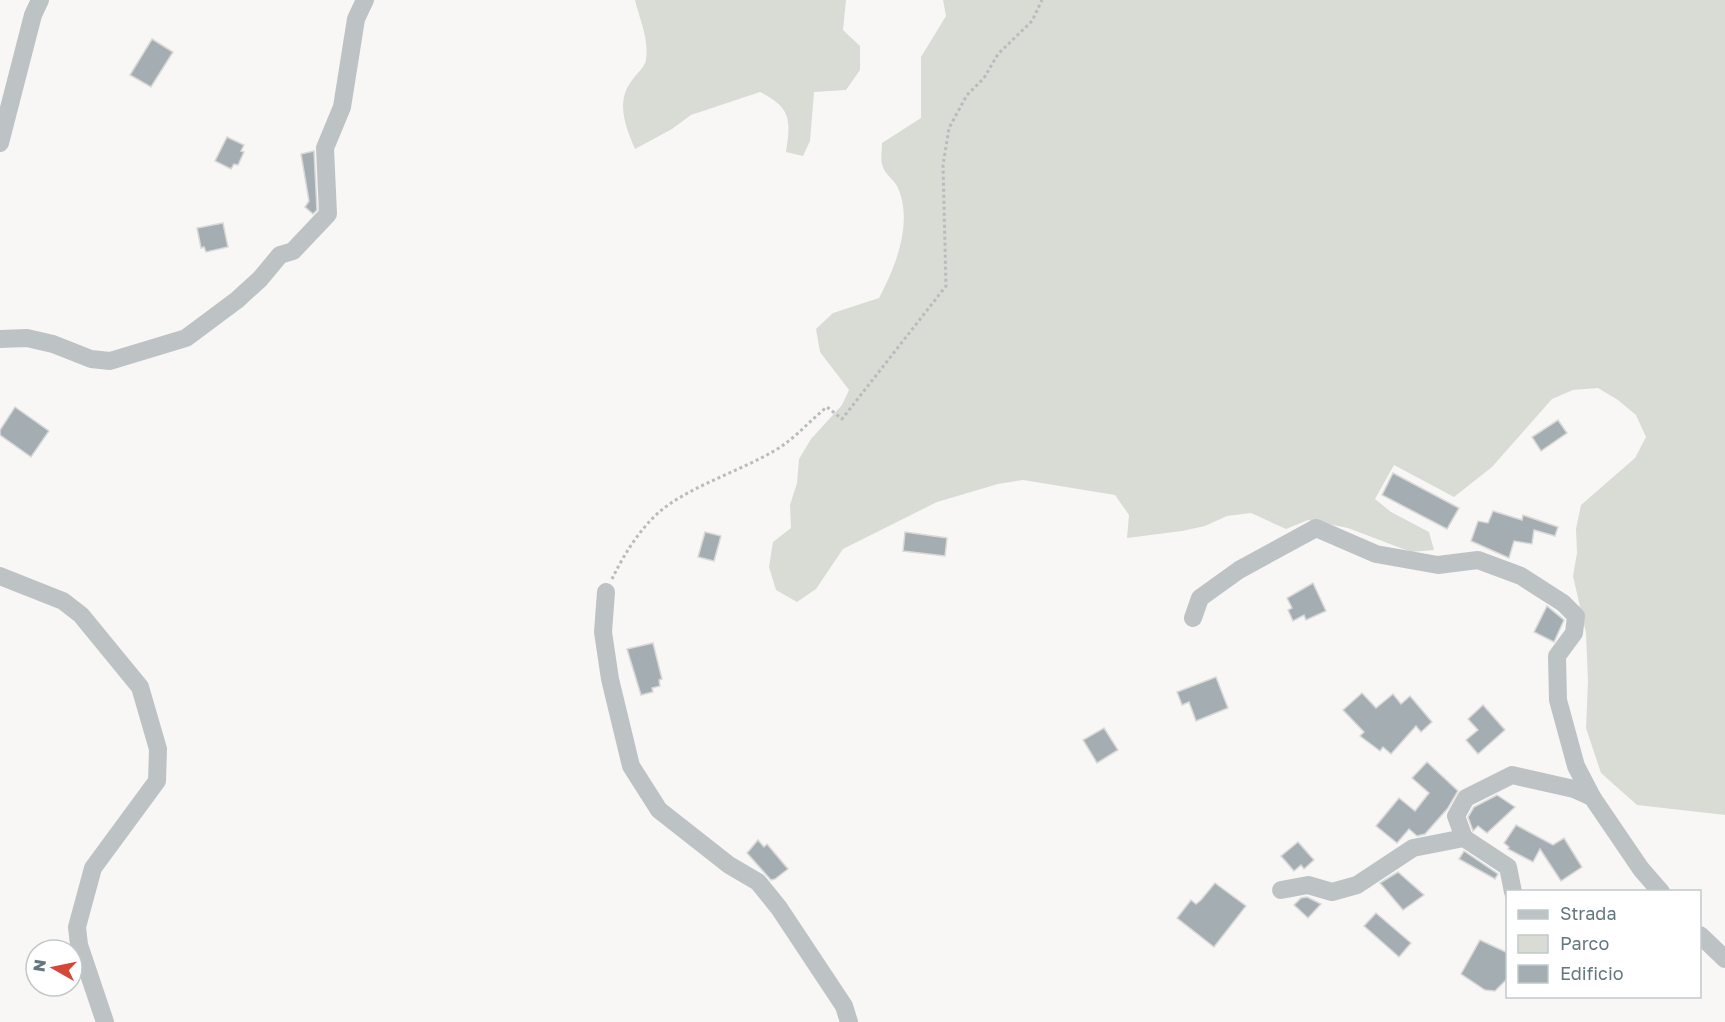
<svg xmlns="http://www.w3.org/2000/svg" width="1725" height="1022" font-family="'Golos Text',sans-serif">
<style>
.green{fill:#d8dcd5}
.building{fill:#a4aeb2;stroke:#d9d9d8;stroke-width:1.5}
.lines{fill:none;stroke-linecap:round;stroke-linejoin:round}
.path{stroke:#b8bcbe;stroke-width:3;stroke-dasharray:3 3;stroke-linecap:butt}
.street{stroke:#bdc3c5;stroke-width:18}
</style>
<rect width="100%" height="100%" fill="#f8f7f5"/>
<g class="green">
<path d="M635 0H846L843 30 860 46V70L846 90 814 92 810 141 803 156 786 152C791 119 791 108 760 92L691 115 672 129 635 149C625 125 615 101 633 79 637 73 645 67 646 60 649 38 640 21 635 0Z"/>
<path d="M943 0H1725V815L1637 805 1601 773 1586 728 1588 681 1586 633 1573 576 1577 553 1576 529 1581 505 1635 458 1646 437 1636 415 1618 400 1598 388 1573 390 1552 399 1492 467 1454 497 1394 465 1375 499 1391 512 1429 532 1434 550 1411 552 1348 528 1308 520 1286 529 1251 513 1227 516 1205 526 1182 531 1127 538 1129 515 1115 495 1023 480 998 484 937 502 843 549 816 589 797 602 776 590 769 567 773 542 791 528 790 505 797 483 799 459 811 439 842 405 849 390 820 352 816 329 833 313 879 298C896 266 914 221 897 186 893 179 885 174 883 167 880 161 882 150 882 143L921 118V57L946 16Z"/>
</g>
<g class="building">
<path d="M152 39 173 52 151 87 130 75Z"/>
<path d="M227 137 244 145 241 151 244 152 238 165 234 164 231 169 215 161Z"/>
<path d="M314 151 317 210 313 214 305 207 309 201 301 154Z"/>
<path d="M223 223 228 247 206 252 204 247 201 248 197 228Z"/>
<path d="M15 407 49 431 31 457 0 435V430Z"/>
<path d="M1558 420 1567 433 1541 451 1532 437Z"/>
<path d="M1393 473 1459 508 1447 529 1382 495Z"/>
<path d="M1493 511 1522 520 1523 515 1558 527 1555 536 1534 530 1532 544 1514 541 1509 558 1471 541 1478 521 1488 523Z"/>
<path d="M705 532 721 536 714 561 698 557Z"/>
<path d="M905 532 947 538 945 556 903 551Z"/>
<path d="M1313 583 1326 611 1306 620 1304 615 1293 621 1288 610 1292 608 1287 598Z"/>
<path d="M1547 606 1564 620 1554 642 1534 632Z"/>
<path d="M653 643 662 679 659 680 660 686 652 688 653 692 641 695 627 649Z"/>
<path d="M1216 677 1228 708 1196 721 1189 702 1182 705 1177 692Z"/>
<path d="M1362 693 1376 708 1393 694 1401 704 1410 696 1432 722 1421 732 1416 726 1391 754 1383 747 1380 751 1360 736 1364 732 1343 710Z"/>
<path d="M1483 705 1505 730 1478 754 1466 740 1478 730 1468 719Z"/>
<path d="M1104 728 1118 750 1097 763 1083 740Z"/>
<path d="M1427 762 1458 791 1448 808 1425 834 1417 836 1409 829 1397 843 1376 826 1399 798 1415 811 1429 793 1412 778Z"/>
<path d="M1497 795 1515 807 1487 833 1478 826 1473 831 1468 817 1474 807Z"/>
<path d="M1516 825 1553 845 1564 838 1582 867 1561 881 1540 849 1533 862 1508 849 1509 847 1504 843Z"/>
<path d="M758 840 764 847 767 844 788 869 775 879 771 880 747 853Z"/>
<path d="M1298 842 1314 860 1304 869 1301 865 1294 871 1281 856Z"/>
<path d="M1464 851 1498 874 1495 879 1459 859Z"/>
<path d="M1398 872 1424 895 1403 910 1380 883Z"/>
<path d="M1215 883 1246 906 1214 947 1177 918 1191 900 1196 904 1201 900Z"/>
<path d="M1307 897 1321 904 1308 918 1294 905 1301 898Z"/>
<path d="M1376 913 1411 943 1399 957 1364 926Z"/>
<path d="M1480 940 1508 953V978L1495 991 1485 990 1461 974Z"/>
</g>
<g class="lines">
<path class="path" d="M612 579C625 552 645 520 671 503 703 482 741 470 774 451 795 439 809 421 827 407L842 419 946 286 943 165 949 128 967 95 984 78 998 54 1032 21 1042 0"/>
<g class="street">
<path d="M0 143 33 15 40 0"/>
<path d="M0 339 27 338 53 344 91 359 110 361 186 338 237 300 260 279 280 255 293 251 328 214 325 148 342 107 356 19 365 0"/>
<path d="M0 576 63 601 81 615 140 687 158 749 157 781 93 868 77 927 79 945 105 1022"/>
<path d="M606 592 603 632 610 679 631 766 659 810 729 865 758 882 779 908 844 1006 849 1022"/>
<path d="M1193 618 1200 598 1239 570 1316 528 1376 554 1438 565 1478 560 1521 576 1563 603 1576 616 1574 633 1557 656 1558 700 1576 766 1592 797 1641 869 1661 892"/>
<path d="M1464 838 1456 816 1466 798 1512 775 1574 789 1592 797"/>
<path d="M1281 890 1308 885 1332 892 1357 885 1413 848 1464 838 1508 867 1513 892"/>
<path d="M1700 935 1725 959"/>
</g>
</g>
<rect x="1506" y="890" width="195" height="108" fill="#ffffff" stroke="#c1c9cb" stroke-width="1.5"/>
<rect x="1518" y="910" width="30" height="9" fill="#bdc3c5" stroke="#c1c9cb" stroke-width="1.5"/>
<text x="1560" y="920" font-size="18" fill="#65777e">Strada</text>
<rect x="1518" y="935" width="30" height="18" fill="#d8dcd5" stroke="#c1c9cb" stroke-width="1.5"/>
<text x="1560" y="950" font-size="18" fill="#65777e">Parco</text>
<rect x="1518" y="965" width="30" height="18" fill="#a4aeb2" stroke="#c1c9cb" stroke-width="1.5"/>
<text x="1560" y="980" font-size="18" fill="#65777e">Edificio</text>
<g transform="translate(54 968) rotate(279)"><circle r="28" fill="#ffffff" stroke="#c1c9cb" stroke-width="1.5"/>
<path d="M0-4.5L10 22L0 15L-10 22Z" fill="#d64637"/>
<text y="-9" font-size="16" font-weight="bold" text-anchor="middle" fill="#65777e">N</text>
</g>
</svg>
